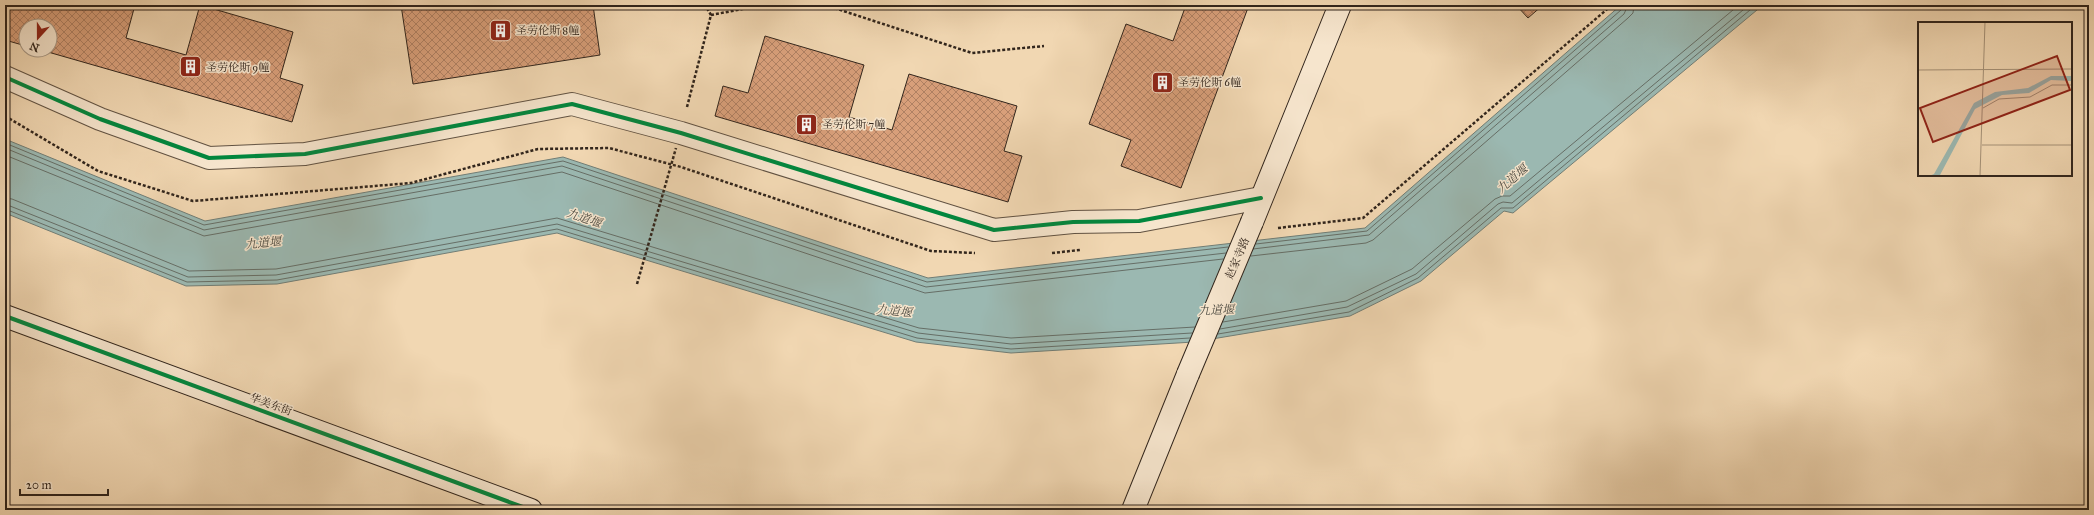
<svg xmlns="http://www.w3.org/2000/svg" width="2094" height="515" font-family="'IM FELL Great Primer','Noto Serif SC',serif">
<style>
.water{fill:#9bb8b1;stroke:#717d75}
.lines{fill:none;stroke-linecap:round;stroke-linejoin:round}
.shore{stroke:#666e66;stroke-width:1}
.building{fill:url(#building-cross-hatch);stroke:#31251c}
.street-casing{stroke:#615242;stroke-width:24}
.secondary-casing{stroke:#31251c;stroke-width:24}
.path{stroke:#31251c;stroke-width:2.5;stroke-dasharray:3 2;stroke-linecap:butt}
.street{stroke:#f6e5cd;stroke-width:22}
.secondary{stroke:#f6e5cd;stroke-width:22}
.secondary-bridge-casing{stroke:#31251c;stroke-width:24;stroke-linecap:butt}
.path-bridge{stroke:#31251c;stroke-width:2.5;stroke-dasharray:3 2;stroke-linecap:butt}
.secondary-bridge{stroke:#f6e5cd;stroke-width:22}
.cycleway-casing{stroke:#f6e5cd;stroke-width:6}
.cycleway{stroke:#00873e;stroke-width:4}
.labels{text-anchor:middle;stroke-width:3;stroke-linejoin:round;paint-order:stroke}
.poi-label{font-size:11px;fill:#31251c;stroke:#f6e5cd;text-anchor:start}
.street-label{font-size:11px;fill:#31251c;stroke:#f6e5cd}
.water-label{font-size:12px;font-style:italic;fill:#4c4a41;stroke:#f6e5cd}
.inset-road{fill:none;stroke:#a49076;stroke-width:1}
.view{fill:#8f2418;fill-opacity:0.15;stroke:#8f2418;stroke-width:2}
.inset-edge{fill:none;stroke:#31251c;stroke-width:2}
</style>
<defs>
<pattern id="building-cross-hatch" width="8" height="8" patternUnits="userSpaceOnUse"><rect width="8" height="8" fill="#d89f7a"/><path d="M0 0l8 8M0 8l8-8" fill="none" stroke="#b08163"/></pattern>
</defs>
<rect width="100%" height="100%" fill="#f1d7b2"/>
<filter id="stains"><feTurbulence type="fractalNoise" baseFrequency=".005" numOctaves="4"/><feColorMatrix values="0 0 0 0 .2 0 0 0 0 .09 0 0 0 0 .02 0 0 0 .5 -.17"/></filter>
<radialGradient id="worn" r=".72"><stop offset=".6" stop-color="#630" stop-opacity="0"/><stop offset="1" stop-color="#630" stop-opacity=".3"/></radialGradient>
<path class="water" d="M1621 5H1763L1513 213 1504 211 1421 281 1350 316 1194 342 1011 353 916 342 557 233 277 284 186 286 5 213V139L205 221 563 157 928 278 1365 228Z"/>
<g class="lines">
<g class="shore">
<path d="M5 143 204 225 563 161 927 282 1228 247"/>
<path d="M5 148 204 230 562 166 926 287 1226 253"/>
<path d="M5 155 204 236 562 172 925 293 1223 259"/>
<path d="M5 198 12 199 189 271 276 269 557 218 919 328 1011 338 1195 327"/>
<path d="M5 204 188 277 276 275 557 224 918 333 1011 344 1192 333"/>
<path d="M5 209 187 282 277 280 557 229 917 338 1011 349 1190 338"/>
<path d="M1256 244 1367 231 1621 10 1623 5"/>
<path d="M1253 249 1369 235 1624 14 1628 5"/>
<path d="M1251 256 1366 243 1373 240 1628 18 1633 13 1634 5"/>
<path d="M1223 322 1346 301 1412 269 1495 199 1502 196H1510L1739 5"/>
<path d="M1220 329 1347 307 1416 274 1498 204 1503 202 1512 203 1749 5"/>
<path d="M1218 334 1349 312 1418 278 1501 208H1513L1756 5"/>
</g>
</g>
<g class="building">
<path d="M5 5H135L126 38 186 55 200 5 293 32 280 78 303 85 292 122 41 50H50V26H26V46L5 40Z"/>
<path d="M401 5H593L600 55 413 84Z"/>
<path d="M1186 5H1249L1181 188 1121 166 1131 140 1089 124 1126 24 1173 41Z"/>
<path d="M1516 5H1543L1528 18Z"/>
<path d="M765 36 864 65 849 117 892 130 909 74 1017 106 1004 151 1022 156 1008 202 715 116 723 86 748 93Z"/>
</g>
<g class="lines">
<defs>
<path id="street" d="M5 77 100 119 209 158 305 154 572 104 681 133 994 230 1073 222 1139 221 1261 198"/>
<g id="secondary">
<path d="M1252 222 1340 5"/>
<path d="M5 316 531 510"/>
<path d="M1133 510 1188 374"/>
</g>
</defs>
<use href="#street" class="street-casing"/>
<use href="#secondary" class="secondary-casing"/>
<g class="path">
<path d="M825 5 972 53 1044 46"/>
<path d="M711 15 764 5"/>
<path d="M687 107 711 15 705 5"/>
<path d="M5 116 98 171 193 201 411 183 538 149 609 148 681 167 931 251 975 253"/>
<path d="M1278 228 1363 218 1612 5"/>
<path d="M1052 253 1080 250"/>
</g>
<use href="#street" class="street"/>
<use href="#secondary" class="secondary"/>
<defs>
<path id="secondary-bridge" d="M1188 374 1252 222"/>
</defs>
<use href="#secondary-bridge" class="secondary-bridge-casing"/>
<path class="path-bridge" d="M637 284 676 148"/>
<use href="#secondary-bridge" class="secondary-bridge"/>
<defs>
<g id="cycleway">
<path d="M5 77 100 119 209 158 305 154 572 104 681 133 994 230 1073 222 1139 221 1261 198"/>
<path d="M5 316 531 510"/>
</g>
</defs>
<use href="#cycleway" class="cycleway-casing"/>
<use href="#cycleway" class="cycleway"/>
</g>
<defs>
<symbol id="building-square" viewBox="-11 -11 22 22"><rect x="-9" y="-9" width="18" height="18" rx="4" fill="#8f2418" stroke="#f6e5cd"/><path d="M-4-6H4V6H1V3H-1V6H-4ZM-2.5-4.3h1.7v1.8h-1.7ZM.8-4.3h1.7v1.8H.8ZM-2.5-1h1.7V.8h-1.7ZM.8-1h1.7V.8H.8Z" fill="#fff"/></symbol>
</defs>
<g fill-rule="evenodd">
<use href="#building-square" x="488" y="18" width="25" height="25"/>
<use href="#building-square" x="178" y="54" width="25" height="25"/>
<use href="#building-square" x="1150" y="70" width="25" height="25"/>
<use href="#building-square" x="794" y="112" width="25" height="25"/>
</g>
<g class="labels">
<g class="poi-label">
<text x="516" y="34">圣劳伦斯 8幢</text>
<text x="206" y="71">圣劳伦斯 9幢</text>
<text x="1178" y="86">圣劳伦斯 6幢</text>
<text x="822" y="128">圣劳伦斯 7幢</text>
</g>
<g class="street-label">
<text transform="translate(1237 258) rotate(-67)" y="4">赵家寺路</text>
<text transform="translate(271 404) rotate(20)" y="4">华美东街</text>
</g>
<g class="water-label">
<text transform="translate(1512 179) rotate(-41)" y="4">九道堰</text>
<text transform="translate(584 218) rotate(18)" y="4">九道堰</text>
<text transform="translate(263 243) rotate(-6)" y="4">九道堰</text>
<text transform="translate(1216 310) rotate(-2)" y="4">九道堰</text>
<text transform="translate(894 311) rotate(6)" y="4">九道堰</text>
</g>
</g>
<g transform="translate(1918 22)">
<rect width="154" height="154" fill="#f1d7b2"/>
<path d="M133 54H154V59L133 58 111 71 84 73 57 87 22 153 11 154 16 152 56 81 77 70 110 66Z" fill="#9bb8b1"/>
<path class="inset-road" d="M0 48 154 47M65 86 81 77 112 75 134 63H154M64 123H154M62 154 67 0"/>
<path class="view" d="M139 34 152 68 15 120 2 86Z"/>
<rect width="154" height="154" class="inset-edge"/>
</g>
<rect width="2094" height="515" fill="none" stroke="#f1d7b2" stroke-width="20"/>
<rect x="6" y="6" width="2082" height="503" fill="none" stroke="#31251c" stroke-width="2"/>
<rect x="10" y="10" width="2074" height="495" fill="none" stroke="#31251c"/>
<g transform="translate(38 38) rotate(201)"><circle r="19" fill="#f6e5cd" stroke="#a79886"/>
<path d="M0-3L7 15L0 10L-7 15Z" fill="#8f2418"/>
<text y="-6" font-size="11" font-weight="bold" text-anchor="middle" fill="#31251c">N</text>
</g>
<path d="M20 489v6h88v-6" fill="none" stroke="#31251c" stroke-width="2"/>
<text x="26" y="489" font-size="12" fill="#31251c" stroke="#f6e5cd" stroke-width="3" paint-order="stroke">20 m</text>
<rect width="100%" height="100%" filter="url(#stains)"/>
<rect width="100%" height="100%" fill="url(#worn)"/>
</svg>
